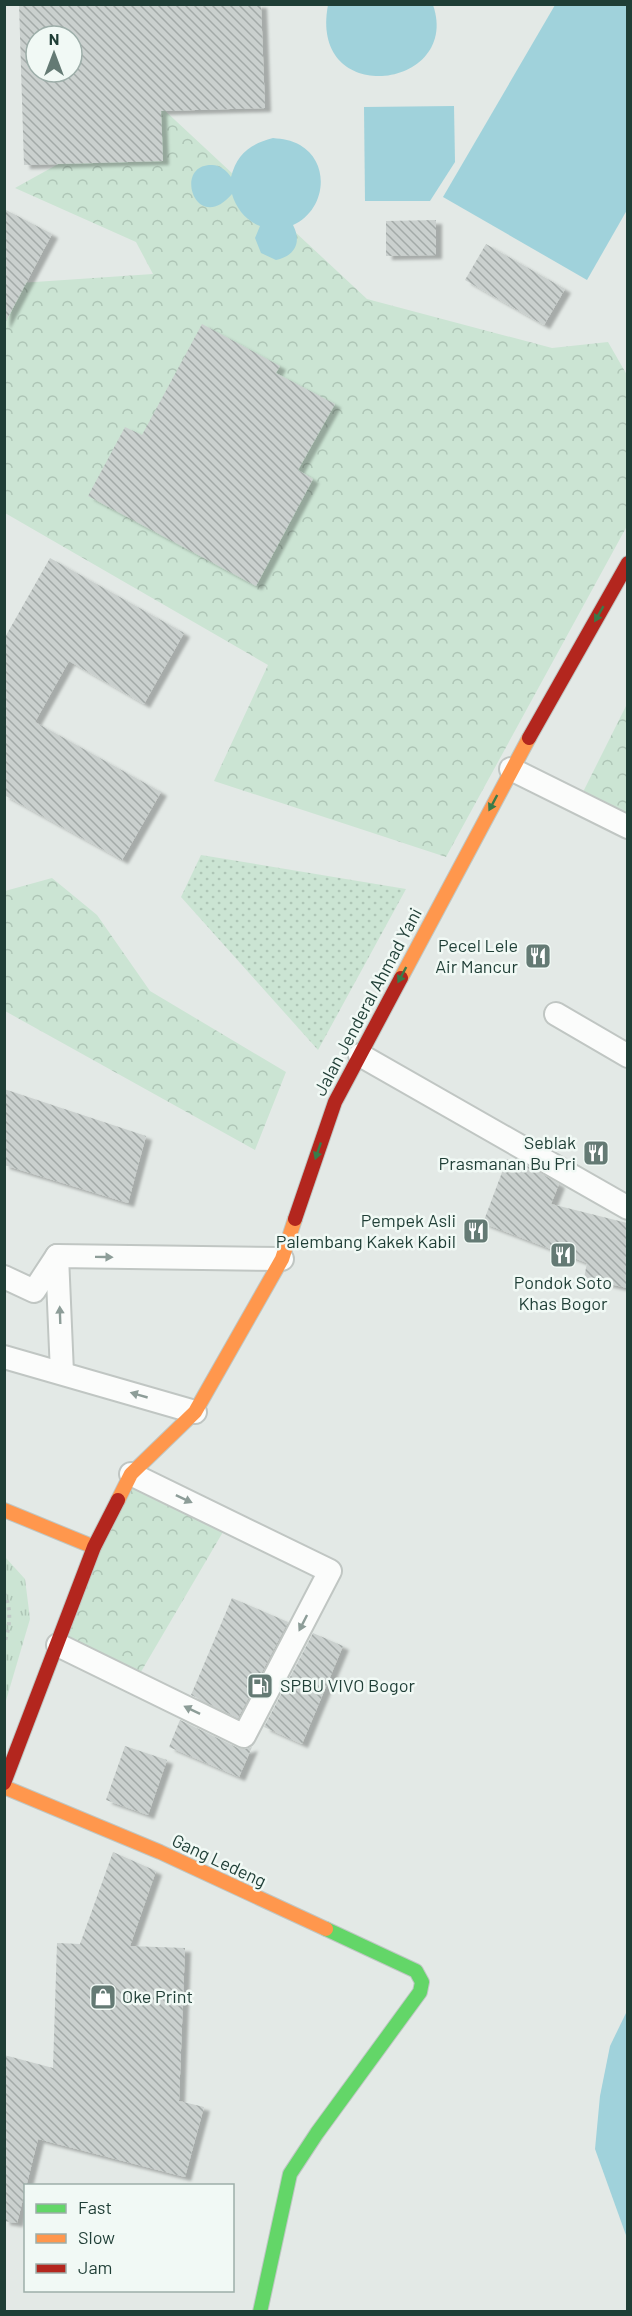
<svg xmlns="http://www.w3.org/2000/svg" width="632" height="2316" font-family="Barlow,sans-serif">
<style>
.grass{fill:url(#grass-dots)}
.forest{fill:url(#forest-crowns)}
.park{fill:url(#park-tufts)}
.water{fill:#a0d2db}
.building{fill:url(#building-back-hatch);fill-rule:evenodd;filter:url(#shadow)}
.lines{fill:none;stroke-linecap:round;stroke-linejoin:round}
.lane-casing{stroke:#c0c6c3;stroke-width:26}
.fast-casing{stroke:#bfc7c4;stroke-width:16}
.slow-casing{stroke:#bfc7c4;stroke-width:16}
.jam-casing{stroke:#bfc7c4;stroke-width:16}
.path{stroke:#c0c9c6;stroke-width:4;stroke-dasharray:3 4.5;stroke-linecap:butt}
.lane{stroke:#fbfcfb;stroke-width:22}
.fast{stroke:#63d668;stroke-width:14}
.slow{stroke:#ff974d;stroke-width:14}
.jam{stroke:#b3261e;stroke-width:14}
.oneway{fill:#3a7b4a}
.oneway2{fill:#8d9d98}
.labels{text-anchor:middle;stroke-width:5;stroke-linejoin:round;paint-order:stroke}
.poi-label{font-size:18px;fill:#1f3e36;stroke:#f1f9f5;text-anchor:end}
.street-label{font-size:18px;fill:#1f3e36;stroke:#f1f9f5}
</style>
<defs>
<pattern id="grass-dots" width="8" height="8" patternUnits="userSpaceOnUse" patternTransform="scale(1.5)"><rect width="8" height="8" fill="#cbe4d3"/><path d="M2 2h.1M6 6h.1" fill="none" stroke="#aec5b6" stroke-width="1.8" stroke-linecap="round"/></pattern>
<pattern id="forest-crowns" width="20" height="18" patternUnits="userSpaceOnUse" patternTransform="scale(1.5)"><rect width="20" height="18" fill="#cbe4d3"/><path d="M2 6a3 3 0 1 1 6 0M12 15a3 3 0 1 1 6 0" fill="none" stroke="#aec5b6"/></pattern>
<pattern id="park-tufts" width="24" height="20" patternUnits="userSpaceOnUse" patternTransform="scale(1.5)"><rect width="24" height="20" fill="#cbe4d3"/><path d="M3 7l-1-3M5 7V3M7 7l1-3M15 17l-1-3M17 17v-4M19 17l1-3" fill="none" stroke="#aec5b6"/></pattern>
<pattern id="building-back-hatch" width="6" height="6" patternUnits="userSpaceOnUse" patternTransform="scale(1.5)"><rect width="6" height="6" fill="#cad0ce"/><path d="M-1 5l2 2M0 0l6 6M5-1l2 2" fill="none" stroke="#a3aaa8"/></pattern>
<filter id="shadow"><feDropShadow dx="6" dy="4" stdDeviation="1.5" flood-color="#0004"/></filter>
</defs>
<rect width="100%" height="100%" fill="#e3e9e6"/>
<path class="grass" d="M201 855 406 889 318 1050 181 897Z"/>
<g class="forest">
<path d="M161 107 367 299 552 348 608 342 627 375V526L446 857 214 781 268 665 5 513V284L153 274 136 242 15 188Z"/>
<path d="M627 704V813L581 796Z"/>
<path d="M52 878 97 915 150 991 286 1072 255 1150 5 1011V891Z"/>
<path d="M131 1474 230 1520 135 1682 58 1645Z"/>
</g>
<path class="park" d="M5 1557 25 1579 30 1619 5 1704Z"/>
<g class="water">
<path d="M328 5H433C462 89 308 110 328 5Z"/>
<path d="M555 5H627V210L587 280 443 197Z"/>
<path d="M454 106 455 162 430 201H365L364 107Z"/>
<path d="M273 138C283 139 291 140 300 145 332 164 325 211 293 225 302 242 295 256 276 260L261 253 255 238 260 226C246 221 236 208 232 194 196 236 172 164 212 165 220 165 227 171 231 177 237 154 250 144 273 138Z"/>
<path d="M627 2011V2238L595 2149 600 2096 610 2046Z"/>
</g>
<g class="building">
<path d="M19 4H261L265 108 161 111 163 161 24 165ZM36 36H72V72H36Z"/>
<path d="M4 209 52 234 4 325Z"/>
<path d="M436 220V255L386 256V221Z"/>
<path d="M486 244 565 289 544 325 465 280Z"/>
<path d="M202 324 280 366 276 373 335 404 298 470 313 479 256 586 88 496 125 427 142 435Z"/>
<path d="M50 558 184 633 144 704 69 661 35 722 161 792 122 860 4 795V639Z"/>
<path d="M4 1089 146 1136 128 1203 4 1165Z"/>
<path d="M507 1159 530 1167 559 1184 551 1204 627 1223V1288L584 1278 587 1263 483 1223Z"/>
<path d="M232 1598 288 1622 238 1718 191 1695Z"/>
<path d="M313 1633 343 1646 302 1744 264 1727Z"/>
<path d="M180 1720 238 1748 245 1749 252 1747 239 1777 169 1747Z"/>
<path d="M125 1746 167 1760 148 1815 106 1800Z"/>
<path d="M113 1852 156 1871 130 1946 185 1948 179 2101 204 2107 185 2177 38 2139 17 2223 4 2221V2055L53 2068 57 1943 80 1944Z"/>
</g>
<g class="lines">
<defs>
<g id="lane">
<path d="M511 769 628 827"/>
<path d="M556 1014 628 1056"/>
<path d="M360 1055 628 1208"/>
<path d="M57 1256 62 1373"/>
<path d="M4 1277 34 1291 57 1256 282 1259"/>
<path d="M4 1357 195 1412"/>
<path d="M58 1645 244 1736 330 1571 131 1474"/>
</g>
<path id="fast" d="M260 2312 290 2174 317 2133 420 1992 422 1982 416 1971 326 1929"/>
<g id="slow">
<path d="M401 978 529 738"/>
<path d="M118 1500 131 1474 195 1412 282 1259 295 1219"/>
<path d="M4 1510 94 1547"/>
<path d="M4 1787 160 1852 326 1929"/>
</g>
<g id="jam">
<path d="M529 738 628 563"/>
<path d="M295 1219 335 1102 401 978"/>
<path d="M4 1783 94 1547 118 1500"/>
</g>
</defs>
<use href="#lane" class="lane-casing"/>
<use href="#fast" class="fast-casing"/>
<use href="#slow" class="slow-casing"/>
<use href="#jam" class="jam-casing"/>
<path class="path" d="M4 1593C12 1610 10 1626 4 1644"/>
<use href="#lane" class="lane"/>
<use href="#fast" class="fast"/>
<use href="#slow" class="slow"/>
<use href="#jam" class="jam"/>
</g>
<defs><path id="oneway-solid" d="M-6-.8H1V-3.2L6.5 0L1 3.2V.8H-6Z" transform="scale(1.5)"/></defs>
<g class="oneway">
<use href="#oneway-solid" transform="translate(599 614) rotate(120)"/>
<use href="#oneway-solid" transform="translate(493 803) rotate(118)"/>
<use href="#oneway-solid" transform="translate(402 975) rotate(118)"/>
<use href="#oneway-solid" transform="translate(318 1151) rotate(109)"/>
</g>
<g class="oneway2">
<use href="#oneway-solid" transform="translate(104 1257) rotate(1)"/>
<use href="#oneway-solid" transform="translate(60 1315) rotate(-92)"/>
<use href="#oneway-solid" transform="translate(139 1395) rotate(-164)"/>
<use href="#oneway-solid" transform="translate(184 1499) rotate(25)"/>
<use href="#oneway-solid" transform="translate(303 1623) rotate(117)"/>
<use href="#oneway-solid" transform="translate(192 1710) rotate(-154)"/>
</g>
<defs>
<symbol id="restaurant-square" viewBox="-11 -11 22 22"><rect x="-9" y="-9" width="18" height="18" rx="4" fill="#647a74" stroke="#f1f9f5"/><path d="M-5-6h1v4h1v-4h1v4h1v-4h1v5L-1.5 .5V6h-2V.5L-5-1ZM5-6V6H3V1.5H1.5Q1.5-4 5-6Z" fill="#fff"/></symbol>
<symbol id="fuel-square" viewBox="-11 -11 22 22"><rect x="-9" y="-9" width="18" height="18" rx="4" fill="#647a74" stroke="#f1f9f5"/><path d="M-5.5-6h7V0h2V4h1.3V-2.5L3-4.5l.8-.8L6-3V5H2.5V1h-1V6h-7ZM-4.2-4.7v3.2H.2V-4.7Z" fill="#fff"/></symbol>
<symbol id="shop-square" viewBox="-11 -11 22 22"><rect x="-9" y="-9" width="18" height="18" rx="4" fill="#647a74" stroke="#f1f9f5"/><path d="M-5-2.5h2.3a2.7 3.5 0 0 1 5.4 0H5L5.5 6h-11ZM-1.5-2.5h3a1.5 2.3 0 0 0-3 0Z" fill="#fff"/></symbol>
</defs>
<g fill-rule="evenodd">
<use href="#restaurant-square" x="523" y="941" width="30" height="30"/>
<use href="#restaurant-square" x="581" y="1138" width="30" height="30"/>
<use href="#restaurant-square" x="461" y="1216" width="30" height="30"/>
<use href="#restaurant-square" x="548" y="1240" width="30" height="30"/>
<use href="#fuel-square" x="245" y="1671" width="30" height="30"/>
<use href="#shop-square" x="88" y="1982" width="30" height="30"/>
</g>
<g class="labels">
<g class="poi-label">
<text x="518" y="952">Pecel Lele<tspan x="518" dy="21">Air Mancur</tspan></text>
<text x="576" y="1149">Seblak<tspan x="576" dy="21">Prasmanan Bu Pri</tspan></text>
<text x="456" y="1227">Pempek Asli<tspan x="456" dy="21">Palembang Kakek Kabil</tspan></text>
<text x="563" y="1289" text-anchor="middle">Pondok Soto<tspan x="563" dy="21">Khas Bogor</tspan></text>
<text x="280" y="1692" text-anchor="start">SPBU VIVO Bogor</text>
<text x="122" y="2003" text-anchor="start">Oke Print</text>
</g>
<g class="street-label">
<text transform="translate(368 1002) rotate(-62)" y="6">Jalan Jenderal Ahmad Yani</text>
<text transform="translate(219 1861) rotate(25)" y="6">Gang Ledeng</text>
</g>
</g>
<rect width="632" height="2316" fill="none" stroke="#1f3e36" stroke-width="12"/>
<rect x="24" y="2184" width="210" height="108" fill="#f1f9f5" stroke="#9daea9" stroke-width="1.5"/>
<rect x="36" y="2204" width="30" height="9" fill="#63d668" stroke="#9daea9" stroke-width="1.5"/>
<text x="78" y="2214" font-size="18" fill="#1f3e36">Fast</text>
<rect x="36" y="2234" width="30" height="9" fill="#ff974d" stroke="#9daea9" stroke-width="1.5"/>
<text x="78" y="2244" font-size="18" fill="#1f3e36">Slow</text>
<rect x="36" y="2264" width="30" height="9" fill="#b3261e" stroke="#9daea9" stroke-width="1.5"/>
<text x="78" y="2274" font-size="18" fill="#1f3e36">Jam</text>
<g transform="translate(54 54)"><circle r="28" fill="#f1f9f5" stroke="#9daea9" stroke-width="1.5"/>
<path d="M0-4.5L10 22L0 15L-10 22Z" fill="#647a74"/>
<text y="-9" font-size="16" font-weight="bold" text-anchor="middle" fill="#1f3e36">N</text>
</g>
</svg>
